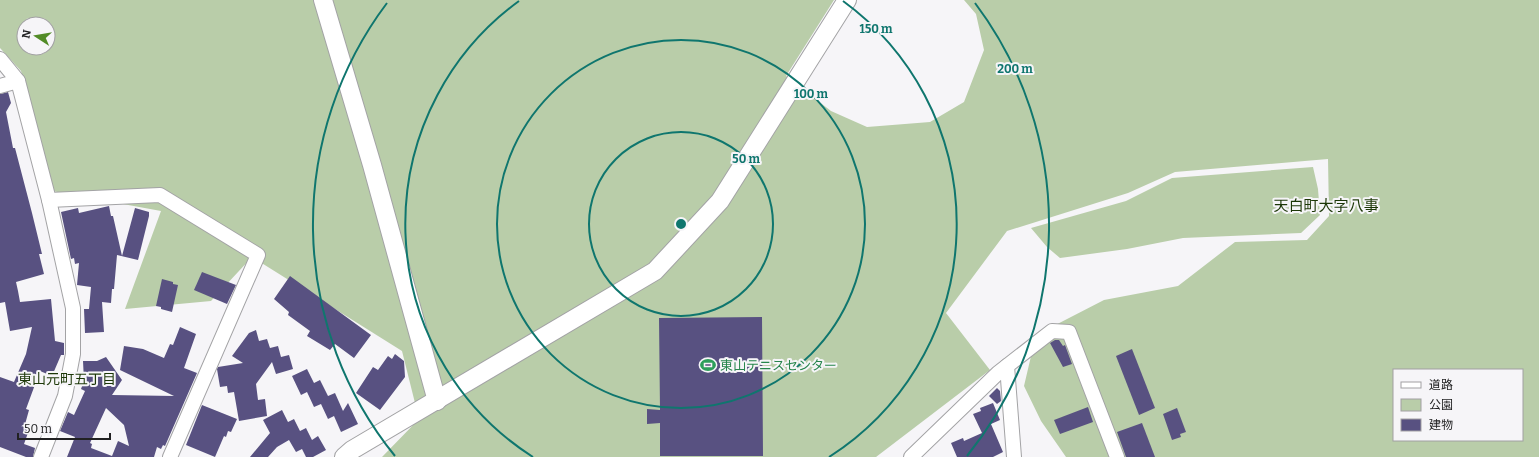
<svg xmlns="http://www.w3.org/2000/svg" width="1539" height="457" font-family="Bitter,'Noto Sans JP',serif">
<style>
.green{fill:#b9cda9;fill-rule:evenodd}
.building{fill:#585181;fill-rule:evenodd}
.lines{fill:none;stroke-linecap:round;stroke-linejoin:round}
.minor-casing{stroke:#a3a3a5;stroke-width:16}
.tertiary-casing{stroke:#a3a3a5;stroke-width:20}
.minor{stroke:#fff;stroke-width:14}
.tertiary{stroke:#fff;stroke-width:18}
.ring{fill:none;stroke:#0f766e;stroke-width:2}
.labels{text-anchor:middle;stroke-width:4;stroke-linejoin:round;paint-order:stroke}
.leisure-label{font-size:13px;fill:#27864d;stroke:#f6f5f8;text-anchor:start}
.neighbourhood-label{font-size:14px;fill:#1c3707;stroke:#f6f5f8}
.quarter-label{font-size:15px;fill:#1c3707;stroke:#f6f5f8}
.centre{fill:#0f766e;stroke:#f6f5f8;stroke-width:2}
.ring-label{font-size:12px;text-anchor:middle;font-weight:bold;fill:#0f766e;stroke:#f6f5f8;stroke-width:4;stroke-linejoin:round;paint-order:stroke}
</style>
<rect width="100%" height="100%" fill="#f6f5f8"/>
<g class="green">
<path d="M0 0H834L786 76 831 111 867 127 930 122 964 102 984 50 976 14 964 0H1539V457H1066L1041 421 1024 386 1036 335 1104 300 1178 286 1235 242 1307 240 1329 216 1328 159 1175 172 1128 193 1007 231 946 313 990 370 876 457H382L419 419 402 351 252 257 211 301 125 309 161 211 52 191 21 71 0 48ZM24 24H48V48H24ZM1394 370H1522V440H1394Z"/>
<path d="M1313 167 1318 189 1320 215 1301 233 1183 238 1127 249 1060 258 1047 247 1031 228 1126 201 1172 178Z"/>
</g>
<g class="building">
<path d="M8 92 11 103 6 112 13 148H15L32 213 42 254H39L44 274 16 282 18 291 20 302 51 299 55 341 64 343V355H61L52 376 40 371 26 409 29 410 24 428 29 430 24 444 35 448 33 457H26L0 447V377L14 382 26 354 32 327 10 331 5 302 0 303V94Z"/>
<path d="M109 206 111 216H113L122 256 135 208 149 212V216L138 260 117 255 114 289H112L111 303 102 302 104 332 85 333 84 309H89L91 287 77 285 79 263 75 264 74 258 71 259 61 212 78 208 79 213Z"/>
<path d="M202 272 236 285 227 304 194 290Z"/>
<path d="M290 276 371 335 354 358 335 344 330 350 307 336 310 331 288 315 289 312 274 299Z"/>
<path d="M162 279 173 282V284L178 285 172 312 161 309V307L156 306Z"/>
<path d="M762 317 763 456H660V423L647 424V409L660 410 659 318Z"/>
<path d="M180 327 196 334 184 368 197 373 165 446 163 445 161 449 157 447 154 457H67L75 437 60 431 68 412 74 415 85 391 81 389 84 381 83 361H97L106 357 122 380 112 395 174 396 120 370 124 346 143 349 164 358 170 344 173 345ZM106 408 124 425 129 446 118 441 112 456 91 448 92 444 90 443Z"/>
<path d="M256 330 259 341 267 339 270 348 278 346 281 357 289 355 293 369 276 374 272 362 256 384 258 400 265 399 267 416 239 421 234 392 228 393 227 386 220 387 217 369 218 367 243 363 232 356 249 333Z"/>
<path d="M1055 340H1059L1063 346 1065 345 1072 364 1063 367 1050 343Z"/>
<path d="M1132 349 1155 408 1139 415 1116 356Z"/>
<path d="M395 354 404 361 405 377 380 410 356 393 373 367 378 370 388 356 392 359Z"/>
<path d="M307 369 314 383 320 380 328 396 335 393 343 411 348 403 358 424 341 432 334 416 328 419 321 404 314 407 307 392 301 395 292 376Z"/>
<path d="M997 388 1000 391 1001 401 997 404 989 396Z"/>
<path d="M993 403 1000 420 991 424 1003 452 993 457H957L951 443 963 438 964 441 982 433 973 414 981 411 980 408Z"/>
<path d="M202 405 237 419 231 432 228 431 226 437 224 436 215 457 186 445Z"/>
<path d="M1088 407 1093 422 1060 434 1054 420Z"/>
<path d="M1177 408 1186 432 1180 434 1181 437 1172 440 1163 414Z"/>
<path d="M282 410 288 422 294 419 300 431 306 428 312 440 318 436 326 450 313 457H306L302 449 296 452 289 440 277 447 268 457H250L270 433 263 420Z"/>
<path d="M1142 423 1155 457H1126L1117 432Z"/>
</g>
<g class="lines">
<defs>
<g id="minor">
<path d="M0 59 18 81 49 200 160 195 258 255 170 457"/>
<path d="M0 86 18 81"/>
<path d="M1007 366 1014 457"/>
<path d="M41 457 65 396 73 354V308L49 200"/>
<path d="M911 457 998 373 1052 331 1069 332 1117 457"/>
</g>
<g id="tertiary">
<path d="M323 0 372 165 437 401"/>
<path d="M344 457 352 450 655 271 720 201 847 0"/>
</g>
</defs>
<use href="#minor" class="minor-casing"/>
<use href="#tertiary" class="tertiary-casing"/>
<use href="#minor" class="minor"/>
<use href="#tertiary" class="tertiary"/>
</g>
<g class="ring">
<circle cx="681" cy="224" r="92"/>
<circle cx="681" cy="224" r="184"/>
<path d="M533 457A276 276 0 0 1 519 1M843 1A276 276 0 0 1 829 457"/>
<path d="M395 456A368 368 0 0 1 387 3M975 3A368 368 0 0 1 967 456"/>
</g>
<defs>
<symbol id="stadium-bare" viewBox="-9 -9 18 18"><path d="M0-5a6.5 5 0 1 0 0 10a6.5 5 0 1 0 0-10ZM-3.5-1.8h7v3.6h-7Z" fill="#2e9e5b" stroke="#f6f5f8" stroke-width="2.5" paint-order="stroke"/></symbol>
</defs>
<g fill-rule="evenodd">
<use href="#stadium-bare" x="697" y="354" width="22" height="22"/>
</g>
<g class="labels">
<g class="leisure-label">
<text x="720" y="370">東山テニスセンター</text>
</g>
<g class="neighbourhood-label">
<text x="67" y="384">東山元町五丁目</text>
</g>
<g class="quarter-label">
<text x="1326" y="211">天白町大字八事</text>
</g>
</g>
<circle cx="681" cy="224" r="6" class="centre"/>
<g class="ring-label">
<text x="876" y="33">150 m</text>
<text x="1015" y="73">200 m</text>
<text x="811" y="98">100 m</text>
<text x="746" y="163">50 m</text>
</g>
<rect x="1393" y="369" width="130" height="72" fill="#f6f5f8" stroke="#a1a0a2"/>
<rect x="1401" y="382" width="20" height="6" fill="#ffffff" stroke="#a1a0a2"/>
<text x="1429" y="389" font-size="12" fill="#212122">道路</text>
<rect x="1401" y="399" width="20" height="12" fill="#b9cda9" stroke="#a1a0a2"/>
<text x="1429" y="409" font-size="12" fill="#212122">公園</text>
<rect x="1401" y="419" width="20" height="12" fill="#585181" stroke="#a1a0a2"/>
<text x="1429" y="429" font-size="12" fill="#212122">建物</text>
<g transform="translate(36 36) rotate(282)"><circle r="19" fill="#f6f5f8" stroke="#a1a0a2"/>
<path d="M0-3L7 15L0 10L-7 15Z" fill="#528b27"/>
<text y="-6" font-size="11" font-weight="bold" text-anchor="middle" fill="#212122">N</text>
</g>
<path d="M18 433v6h92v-6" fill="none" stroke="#212122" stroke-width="2"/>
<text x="24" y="433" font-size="12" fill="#212122" stroke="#f6f5f8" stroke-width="3" paint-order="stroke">50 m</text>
</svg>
